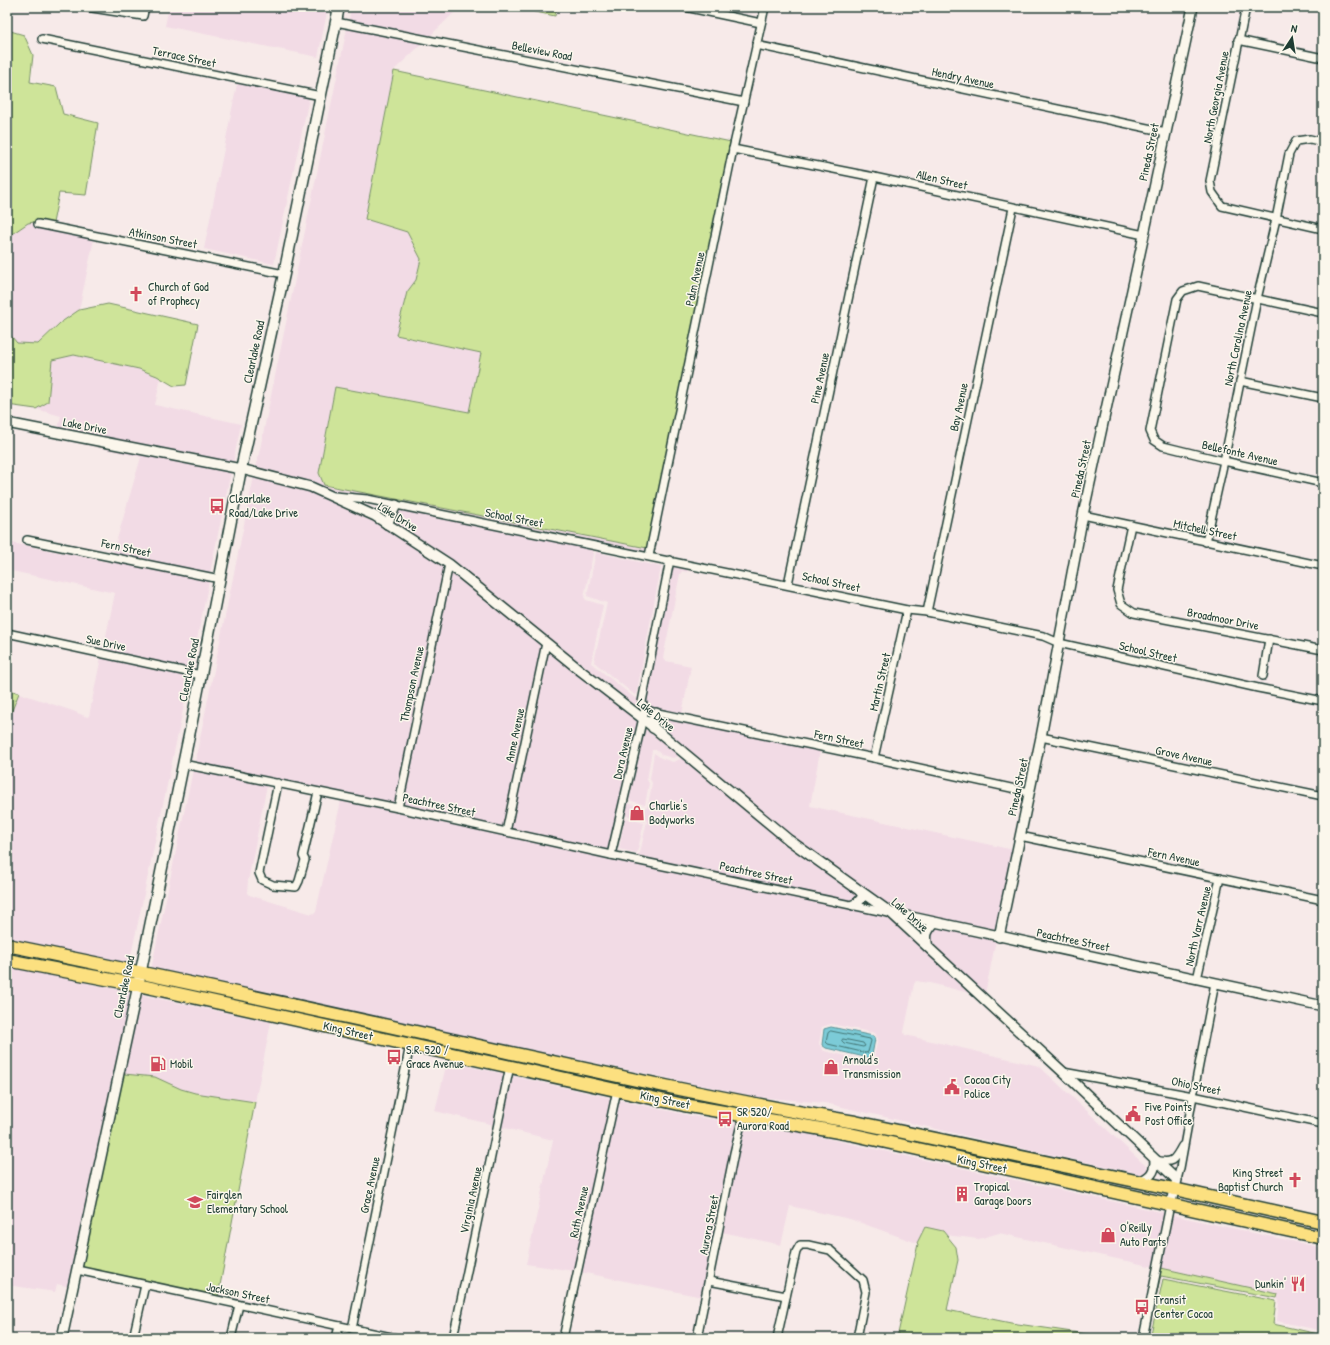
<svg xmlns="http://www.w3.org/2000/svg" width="1330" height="1345" font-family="'Patrick Hand',sans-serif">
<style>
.built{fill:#f2dbe5;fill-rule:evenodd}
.green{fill:#cee499;stroke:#769066}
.water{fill:#7bcbd7;stroke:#569296}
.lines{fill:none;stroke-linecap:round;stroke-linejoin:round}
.shore{stroke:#447675;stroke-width:1}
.minor-casing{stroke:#1f3d34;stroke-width:10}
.tertiary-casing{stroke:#1f3d34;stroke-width:12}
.secondary-casing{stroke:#1f3d34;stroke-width:13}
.primary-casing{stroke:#1f3d34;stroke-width:15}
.minor{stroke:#fbf7ec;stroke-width:7}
.tertiary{stroke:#fbf7ec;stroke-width:9}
.secondary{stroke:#fbf7ec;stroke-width:10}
.primary{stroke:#fce080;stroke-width:12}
.labels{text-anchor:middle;stroke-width:3;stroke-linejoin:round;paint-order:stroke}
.street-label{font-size:12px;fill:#1f3d34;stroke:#fbf7ec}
.poi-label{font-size:12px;fill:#1f3d34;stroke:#fbf7ec;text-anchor:start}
</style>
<rect width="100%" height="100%" fill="#f7eae9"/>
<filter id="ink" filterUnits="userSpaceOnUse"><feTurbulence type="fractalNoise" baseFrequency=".025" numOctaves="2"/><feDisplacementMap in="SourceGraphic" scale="8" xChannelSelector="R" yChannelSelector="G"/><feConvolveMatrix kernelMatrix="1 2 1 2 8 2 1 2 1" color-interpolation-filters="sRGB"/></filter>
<g filter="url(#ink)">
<g class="built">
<path d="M169 7H328L318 57 165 26Z"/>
<path d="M351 7H460L430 36 349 20Z"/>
<path d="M347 28 423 43 394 70 365 219 407 232 421 259 416 280 407 292 396 335 481 353 470 412 335 387 319 473 324 485 647 548 646 551 395 500 367 495 334 492 299 479 256 468Z"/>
<path d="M237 84 309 98 274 264 204 249Z"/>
<path d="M34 222V227L94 239 79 310 60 323 38 344 17 343 7 331V243L8 236 28 223Z"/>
<path d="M74 355 139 369 161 378 155 405 241 424 233 463 58 429 61 416 36 409 48 402 52 360Z"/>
<path d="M56 437 231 471 210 573 113 553 141 457 56 438Z"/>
<path d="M254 476 309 491 373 520 445 566 395 804 195 762Z"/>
<path d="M398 509 594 549 584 597 586 600 603 605 591 663 636 699 639 696 648 653 639 704 641 709 640 712 550 641 551 640 548 639 453 562V560L392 522Z"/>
<path d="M7 542 113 563 114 561 209 581 191 669 103 650 115 593 7 570Z"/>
<path d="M596 552 661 567 636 696 594 662 607 603 587 596Z"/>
<path d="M672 565 688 568 687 572 682 571 680 574 663 658 666 661 691 666 682 714 647 706 646 702Z"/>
<path d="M451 570 542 645 503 827 402 805Z"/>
<path d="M549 650 638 720 609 851 510 829Z"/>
<path d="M101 657 190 677 129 965 7 939V723L19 693 73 711 87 717 89 716Z"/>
<path d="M658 717 820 751 810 806 1014 850 997 932 936 919 935 917 933 918 893 909 863 888 861 885 860 886 791 837 657 725Z"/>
<path d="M644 728 679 756 673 758 662 755 656 750H652L647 780 649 783 645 805 629 800Z"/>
<path d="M654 753 661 758 673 762 680 759 682 756 859 896 853 901 616 852V851L636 856 640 853 647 821 645 820 624 815 627 803 644 808 648 806 652 783 650 779Z"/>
<path d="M193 770 267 785 248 881 247 893 249 895 312 914 314 913 316 911 341 801 614 860 850 908V910L853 909 890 917 925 949 926 952 927 951 973 994 930 983 916 981 914 984 904 1032 905 1035 1039 1066 1150 1170 1146 1175 988 1141 825 1103 758 1097 151 970ZM831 1024 875 1033 878 1039 874 1057 869 1061 824 1051 819 1044 822 1027Z"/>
<path d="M625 818 644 823 637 853 619 849Z"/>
<path d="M935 927 996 940 985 994 931 945 929 936Z"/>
<path d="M7 966 133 993 70 1287 57 1284 55 1292 7 1285Z"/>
<path d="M141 995 271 1022 255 1102 195 1093 124 1074Z"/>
<path d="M447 1062 505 1074 494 1125 435 1111Z"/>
<path d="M512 1076 612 1098 574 1271 526 1264 553 1140 501 1127Z"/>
<path d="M619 1100 692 1116 736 1123 702 1297 581 1272Z"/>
<path d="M743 1124 798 1132 1165 1213 1154 1267 999 1233 979 1239 946 1235 943 1231 925 1227 917 1243 850 1219 790 1206 781 1245 722 1232Z"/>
<path d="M1172 1215 1323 1248V1331L1277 1321 1279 1301 1277 1298 1278 1294 1161 1268Z"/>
</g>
<g class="green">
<path d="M511 7H557L555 16Z"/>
<path d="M7 30 24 35 33 55 30 82 56 87 63 114 98 123 86 195 59 193 53 223 35 219 34 222 28 223 9 236 7 243Z"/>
<path d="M394 71 731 142 647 548 324 485 319 473 335 387 469 412 481 353 396 335 407 292 416 280 421 259 407 232 365 219Z"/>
<path d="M108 304 198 324 186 385 174 386 157 376 139 369 74 355 52 360 48 402 36 409 7 405V331L17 343 38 344 60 323 79 310Z"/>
<path d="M7 689 19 693 7 723Z"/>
<path d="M124 1074 155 1077 181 1089 195 1093 255 1102 218 1296 81 1267Z"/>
<path d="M925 1227 943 1231 956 1247 958 1260 947 1310 1011 1323 1113 1338H897L918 1244 917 1243Z"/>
<path d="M1161 1268 1278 1294 1277 1298 1161 1276 1160 1279 1147 1338H1146Z"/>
<path d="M1163 1279 1276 1301 1273 1324 1323 1335V1338H1150Z"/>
</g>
<path class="water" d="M831 1027 873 1036 875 1039 872 1055 869 1058 826 1048 822 1045 824 1029Z"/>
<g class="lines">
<g class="shore">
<path d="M831 1031 870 1039 871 1041 868 1052 866 1053 828 1044 826 1042 828 1033Z"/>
<path d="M843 1039 863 1043 865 1046 863 1047 844 1043 842 1041Z"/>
</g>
<defs>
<g id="minor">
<path d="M86 7 143 16 145 7"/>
<path d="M685 7 761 23"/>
<path d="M1246 7 1210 181 1212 192 1222 206 1323 229"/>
<path d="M336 22 744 102"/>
<path d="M42 39 321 96"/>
<path d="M1238 40 1323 58"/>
<path d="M756 45 1166 132"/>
<path d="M733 149 874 177 1144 235"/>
<path d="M38 224 284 274"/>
<path d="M1323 313 1198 286 1183 291 1177 299 1150 431 1154 440 1163 446 1224 461 1323 483"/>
<path d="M1240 381 1323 398"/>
<path d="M335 496 367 499 907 610 927 612 1043 636 1059 643 1258 688 1323 701"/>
<path d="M1083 515 1323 566"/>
<path d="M1131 525 1117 590 1121 604 1134 613 1323 650"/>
<path d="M27 540 220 579"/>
<path d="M1206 542 1224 461 1257 299 1276 219 1289 154 1296 141 1310 139 1323 142"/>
<path d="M649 556 733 149 765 7"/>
<path d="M788 584 874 177"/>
<path d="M927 612 1013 208"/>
<path d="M7 633 201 675"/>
<path d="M1263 676 1269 639"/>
<path d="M645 709 653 712 874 758 1029 792"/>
<path d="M1041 737 1323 796"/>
<path d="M874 758 907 610"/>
<path d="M183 764 398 808 611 855 889 913"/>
<path d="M278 783 259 873 262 880 273 885 296 887 299 881 305 860 303 856 318 792"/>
<path d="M398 808 449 564"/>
<path d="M506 832 546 643"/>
<path d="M1020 836 1323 900"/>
<path d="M611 855 645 709 642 702 670 560"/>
<path d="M1197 979 1220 878"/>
<path d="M1063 1072 1193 1096 1323 1124"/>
<path d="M1155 1160C1172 1164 1174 1161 1182 1146"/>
<path d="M1177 1180 1180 1168 1193 1096 1215 983"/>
<path d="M77 1270 396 1338"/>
<path d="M709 1281 786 1296"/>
<path d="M352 1329 410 1045"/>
<path d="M133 1338 145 1285"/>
<path d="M231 1338 239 1305"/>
<path d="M336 1338 339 1326"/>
<path d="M453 1338 510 1066"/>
<path d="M563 1338 617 1090"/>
<path d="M697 1338 734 1153 743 1116"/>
<path d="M777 1338 796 1252 800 1245H808L830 1250 863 1280 866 1292 857 1338"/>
<path d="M1143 1338 1170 1205"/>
</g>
<g id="tertiary">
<path d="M7 423 241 469 311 487 375 516 449 564 581 671 642 718 789 840 891 913 1063 1072 1177 1180 1170 1205"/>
<path d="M387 524 396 505"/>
<path d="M653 728V718L656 713"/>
<path d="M853 905C858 903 860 901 863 896L860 891"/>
<path d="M893 913 1323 1006"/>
<path d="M999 937 1041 737 1083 515 1144 235 1193 7"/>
<path d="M928 947C925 935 926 932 934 923"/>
<path d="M1139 1182C1150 1177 1155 1173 1155 1160"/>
<path d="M62 1338 138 985"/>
</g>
<path id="secondary" d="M138 985 191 726 241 469 284 274 339 7"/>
<g id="primary">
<path d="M7 945C166 977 325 1012 484 1047 607 1074 730 1101 855 1122L1174 1189 1323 1222"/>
<path d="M7 960 138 985 684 1105 850 1134 1323 1238"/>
</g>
</defs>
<use href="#minor" class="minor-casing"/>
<use href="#tertiary" class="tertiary-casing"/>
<use href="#secondary" class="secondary-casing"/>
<use href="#primary" class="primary-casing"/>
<use href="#minor" class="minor"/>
<use href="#tertiary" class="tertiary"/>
<use href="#secondary" class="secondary"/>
<use href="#primary" class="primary"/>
</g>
</g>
<defs>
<symbol id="church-bare" viewBox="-9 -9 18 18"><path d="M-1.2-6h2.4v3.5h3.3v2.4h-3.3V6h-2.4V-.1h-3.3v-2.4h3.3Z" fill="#d1495b" stroke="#fbf7ec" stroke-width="2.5" paint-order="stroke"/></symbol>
<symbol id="bus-bare" viewBox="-9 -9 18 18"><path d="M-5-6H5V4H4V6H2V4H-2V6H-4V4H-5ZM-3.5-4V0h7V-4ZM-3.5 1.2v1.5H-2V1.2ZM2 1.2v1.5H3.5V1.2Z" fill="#d1495b" stroke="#fbf7ec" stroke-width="2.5" paint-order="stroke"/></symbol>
<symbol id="shop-bare" viewBox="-9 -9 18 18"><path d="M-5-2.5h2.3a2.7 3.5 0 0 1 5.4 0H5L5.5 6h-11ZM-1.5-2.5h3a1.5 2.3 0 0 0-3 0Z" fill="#d1495b" stroke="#fbf7ec" stroke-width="2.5" paint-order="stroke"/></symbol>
<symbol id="fuel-bare" viewBox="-9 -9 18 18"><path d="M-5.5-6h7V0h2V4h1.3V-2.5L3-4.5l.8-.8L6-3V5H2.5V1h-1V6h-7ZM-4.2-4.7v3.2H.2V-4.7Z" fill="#d1495b" stroke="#fbf7ec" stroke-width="2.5" paint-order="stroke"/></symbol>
<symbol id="civic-bare" viewBox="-9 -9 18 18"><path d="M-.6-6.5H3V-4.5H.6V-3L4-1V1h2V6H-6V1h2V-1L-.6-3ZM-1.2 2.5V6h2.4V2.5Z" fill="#d1495b" stroke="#fbf7ec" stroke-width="2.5" paint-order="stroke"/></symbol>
<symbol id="building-bare" viewBox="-9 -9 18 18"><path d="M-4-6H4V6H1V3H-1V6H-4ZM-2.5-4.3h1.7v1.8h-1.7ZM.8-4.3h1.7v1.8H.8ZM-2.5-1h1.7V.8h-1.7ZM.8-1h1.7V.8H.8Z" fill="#d1495b" stroke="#fbf7ec" stroke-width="2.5" paint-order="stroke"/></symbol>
<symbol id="school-bare" viewBox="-9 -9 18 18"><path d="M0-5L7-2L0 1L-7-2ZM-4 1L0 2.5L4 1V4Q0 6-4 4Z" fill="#d1495b" stroke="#fbf7ec" stroke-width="2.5" paint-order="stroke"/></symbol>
<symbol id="restaurant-bare" viewBox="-9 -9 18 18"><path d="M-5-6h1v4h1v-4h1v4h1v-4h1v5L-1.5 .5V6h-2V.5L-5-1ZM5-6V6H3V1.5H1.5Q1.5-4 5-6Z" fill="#d1495b" stroke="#fbf7ec" stroke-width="2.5" paint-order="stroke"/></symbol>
</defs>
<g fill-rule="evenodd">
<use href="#church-bare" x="125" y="283" width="22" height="22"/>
<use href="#bus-bare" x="206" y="495" width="22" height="22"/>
<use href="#shop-bare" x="626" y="802" width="22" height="22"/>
<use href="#bus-bare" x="383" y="1046" width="22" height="22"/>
<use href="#fuel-bare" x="147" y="1053" width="22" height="22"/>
<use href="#shop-bare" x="820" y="1056" width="22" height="22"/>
<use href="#civic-bare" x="941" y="1076" width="22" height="22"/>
<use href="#civic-bare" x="1122" y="1103" width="22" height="22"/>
<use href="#bus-bare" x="714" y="1108" width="22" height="22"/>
<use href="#church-bare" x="1284" y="1169" width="22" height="22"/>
<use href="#building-bare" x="951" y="1183" width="22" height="22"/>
<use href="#school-bare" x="184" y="1191" width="22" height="22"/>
<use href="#shop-bare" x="1097" y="1224" width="22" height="22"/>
<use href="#restaurant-bare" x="1287" y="1273" width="22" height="22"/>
<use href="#bus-bare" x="1131" y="1296" width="22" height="22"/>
</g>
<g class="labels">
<g class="street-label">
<text transform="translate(542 51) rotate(11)" y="4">Belleview Road</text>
<text transform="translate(184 57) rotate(12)" y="4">Terrace Street</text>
<text transform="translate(963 78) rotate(12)" y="4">Hendry Avenue</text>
<text transform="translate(1216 97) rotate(-79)" y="4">North Georgia Avenue</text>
<text transform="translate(1149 152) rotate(-78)" y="4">Pineda Street</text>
<text transform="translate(942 180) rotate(13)" y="4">Allen Street</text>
<text transform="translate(163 238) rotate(11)" y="4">Atkinson Street</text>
<text transform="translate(695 279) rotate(-78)" y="4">Palm Avenue</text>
<text transform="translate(1238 338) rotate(-78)" y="4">North Carolina Avenue</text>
<text transform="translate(254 352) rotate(-78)" y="4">Clearlake Road</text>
<text transform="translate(820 378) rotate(-78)" y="4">Pine Avenue</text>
<text transform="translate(959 407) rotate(-78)" y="4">Bay Avenue</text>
<text transform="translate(85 426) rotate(11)" y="4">Lake Drive</text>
<text transform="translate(1240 453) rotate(13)" y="4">Bellefonte Avenue</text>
<text transform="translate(1081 469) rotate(-78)" y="4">Pineda Street</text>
<text transform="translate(398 517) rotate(32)" y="4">Lake Drive</text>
<text transform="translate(514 518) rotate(11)" y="4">School Street</text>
<text transform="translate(1205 530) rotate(12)" y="4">Mitchell Street</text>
<text transform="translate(126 548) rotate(12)" y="4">Fern Street</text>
<text transform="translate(831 582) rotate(12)" y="4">School Street</text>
<text transform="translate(1223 619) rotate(11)" y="4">Broadmoor Drive</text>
<text transform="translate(106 643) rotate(12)" y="4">Sue Drive</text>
<text transform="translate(1148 652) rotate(13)" y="4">School Street</text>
<text transform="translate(189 670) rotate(-79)" y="4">Clearlake Road</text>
<text transform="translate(880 682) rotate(-77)" y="4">Martin Street</text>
<text transform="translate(412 684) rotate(-78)" y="4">Thompson Avenue</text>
<text transform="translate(656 715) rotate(39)" y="4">Lake Drive</text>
<text transform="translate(515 735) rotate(-78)" y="4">Anne Avenue</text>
<text transform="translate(839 739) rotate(12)" y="4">Fern Street</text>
<text transform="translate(623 753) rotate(-77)" y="4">Dora Avenue</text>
<text transform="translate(1184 756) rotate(12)" y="4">Grove Avenue</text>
<text transform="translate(1018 787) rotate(-78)" y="4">Pineda Street</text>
<text transform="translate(439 805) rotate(12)" y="4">Peachtree Street</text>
<text transform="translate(1174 857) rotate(12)" y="4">Fern Avenue</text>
<text transform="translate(756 873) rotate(12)" y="4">Peachtree Street</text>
<text transform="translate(910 915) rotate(41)" y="4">Lake Drive</text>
<text transform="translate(1198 926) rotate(-77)" y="4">North Varr Avenue</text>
<text transform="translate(1073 940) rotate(12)" y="4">Peachtree Street</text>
<text transform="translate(124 987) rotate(-78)" y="4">Clearlake Road</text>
<text transform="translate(348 1031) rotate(13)" y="4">King Street</text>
<text transform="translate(1196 1086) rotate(12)" y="4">Ohio Street</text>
<text transform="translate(665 1100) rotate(12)" y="4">King Street</text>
<text transform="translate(982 1164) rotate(12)" y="4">King Street</text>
<text transform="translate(370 1185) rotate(-78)" y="4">Grace Avenue</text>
<text transform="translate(471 1200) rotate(-78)" y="4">Virginia Avenue</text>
<text transform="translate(579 1212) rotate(-78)" y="4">Ruth Avenue</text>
<text transform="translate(709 1225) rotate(-79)" y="4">Aurora Street</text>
<text transform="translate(238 1293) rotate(12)" y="4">Jackson Street</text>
</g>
<g class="poi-label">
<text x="148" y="291">Church of God<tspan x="148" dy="14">of Prophecy</tspan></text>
<text x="229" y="503">Clearlake<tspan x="229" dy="14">Road/Lake Drive</tspan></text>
<text x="649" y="810">Charlie's<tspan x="649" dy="14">Bodyworks</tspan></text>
<text x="406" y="1054">S.R. 520 /<tspan x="406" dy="14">Grace Avenue</tspan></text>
<text x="843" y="1064">Arnold's<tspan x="843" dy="14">Transmission</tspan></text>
<text x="170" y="1068">Mobil</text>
<text x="964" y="1084">Cocoa City<tspan x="964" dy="14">Police</tspan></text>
<text x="1145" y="1111">Five Points<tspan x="1145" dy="14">Post Office</tspan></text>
<text x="737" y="1116">SR 520/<tspan x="737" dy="14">Aurora Road</tspan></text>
<text x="1283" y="1177" text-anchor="end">King Street<tspan x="1283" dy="14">Baptist Church</tspan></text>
<text x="974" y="1191">Tropical<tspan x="974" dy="14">Garage Doors</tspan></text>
<text x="207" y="1199">Fairglen<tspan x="207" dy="14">Elementary School</tspan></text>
<text x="1120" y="1232">O'Reilly<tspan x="1120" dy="14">Auto Parts</tspan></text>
<text x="1286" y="1288" text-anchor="end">Dunkin'</text>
<text x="1154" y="1304">Transit<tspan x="1154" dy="14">Center Cocoa</tspan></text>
</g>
</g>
<rect width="1330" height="1345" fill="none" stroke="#fbf7ec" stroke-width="24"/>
<rect x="12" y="12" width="1306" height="1321" fill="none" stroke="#1f3d34" stroke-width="1.5" filter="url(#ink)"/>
<g transform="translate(1292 38) rotate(12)" stroke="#fbf7ec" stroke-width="3" paint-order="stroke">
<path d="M0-3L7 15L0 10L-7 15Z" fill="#1f3d34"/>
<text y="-6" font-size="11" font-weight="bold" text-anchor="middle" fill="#1f3d34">N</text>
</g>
</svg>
